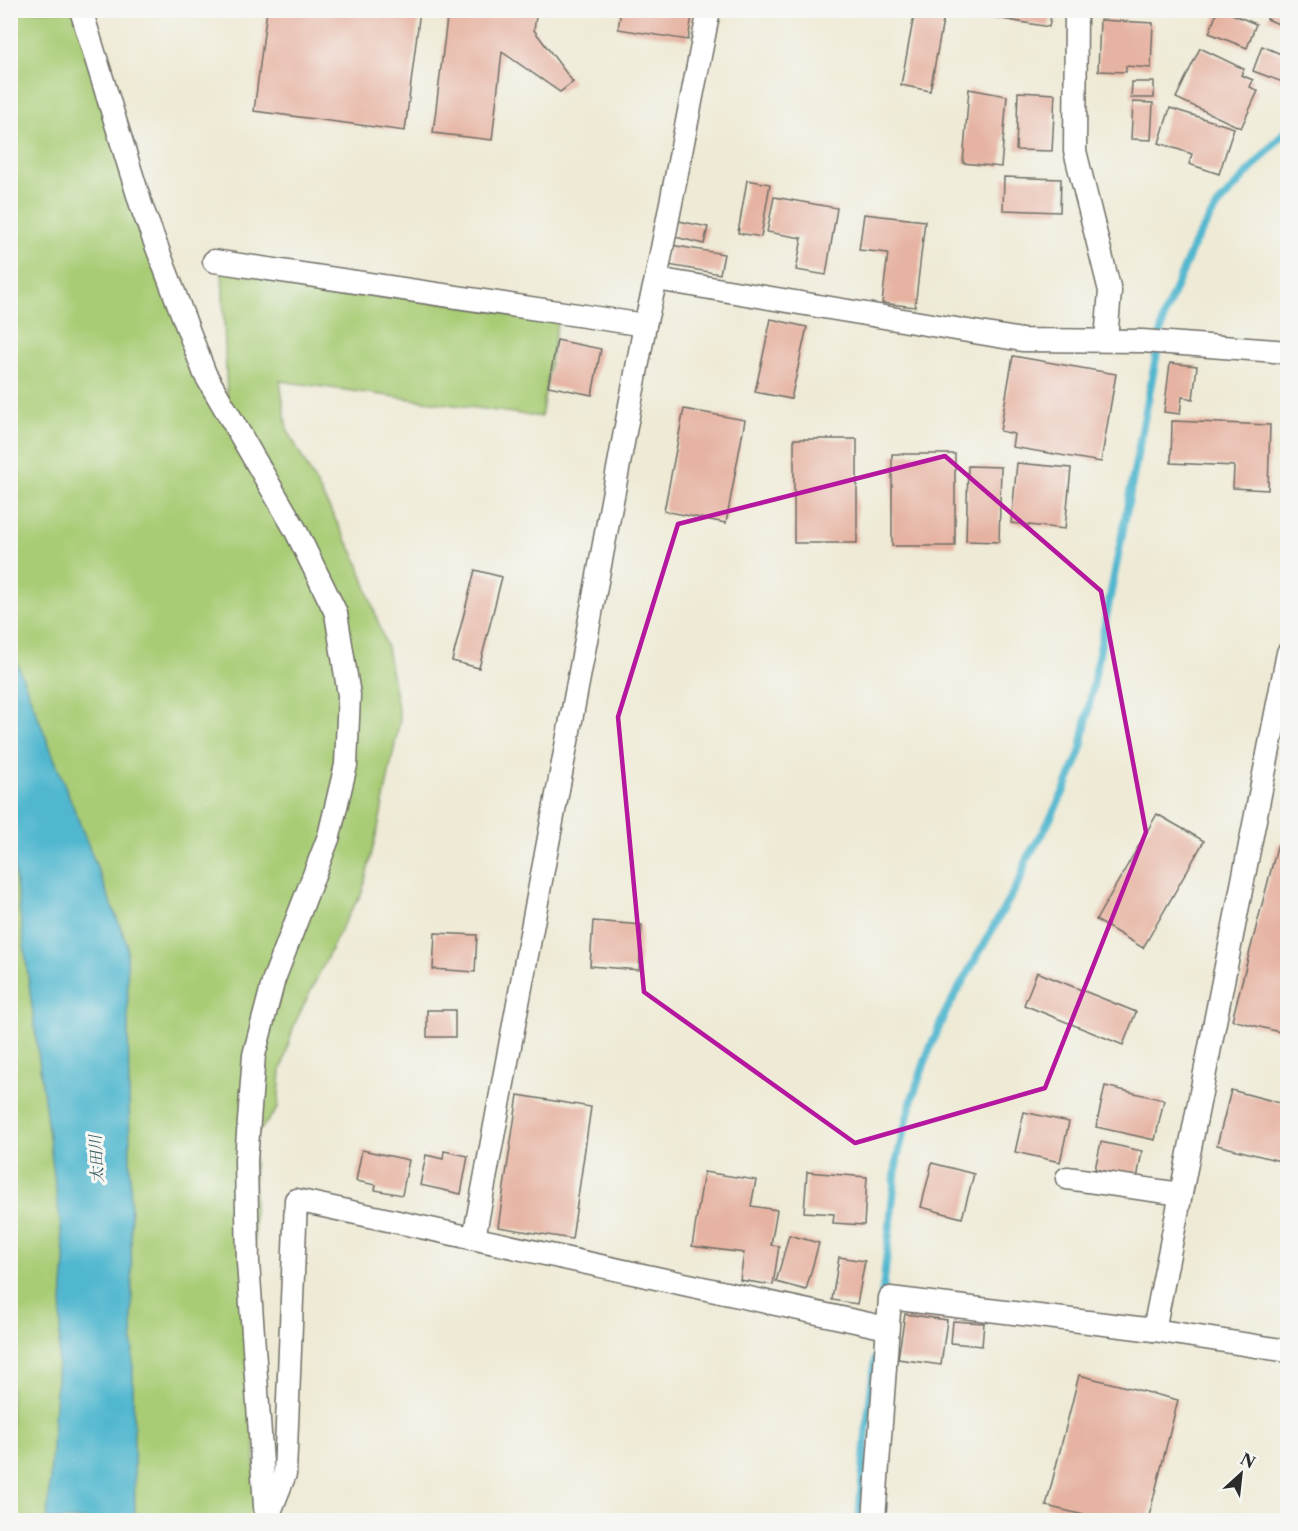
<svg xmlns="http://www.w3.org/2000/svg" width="1298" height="1531" font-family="'Libre Caslon Text','Noto Serif JP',serif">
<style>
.green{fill:#a8cc75;stroke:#6a7c50;stroke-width:1.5}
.water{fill:#51b7cf;stroke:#3e717d;stroke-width:1.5}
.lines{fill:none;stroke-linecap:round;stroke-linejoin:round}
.stream{stroke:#51b7cf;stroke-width:8}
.building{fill:#e6b2a1}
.minor-casing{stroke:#6f6e66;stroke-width:25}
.minor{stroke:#fff;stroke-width:22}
.marked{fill:none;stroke:#b5179e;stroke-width:4.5;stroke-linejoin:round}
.labels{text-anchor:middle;stroke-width:6;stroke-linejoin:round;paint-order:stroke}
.water-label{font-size:16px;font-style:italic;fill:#385c64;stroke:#f6f6f2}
</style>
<rect width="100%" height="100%" fill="#f6f6f2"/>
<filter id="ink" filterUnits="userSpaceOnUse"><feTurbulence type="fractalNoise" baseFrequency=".0167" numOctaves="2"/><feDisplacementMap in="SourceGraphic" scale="12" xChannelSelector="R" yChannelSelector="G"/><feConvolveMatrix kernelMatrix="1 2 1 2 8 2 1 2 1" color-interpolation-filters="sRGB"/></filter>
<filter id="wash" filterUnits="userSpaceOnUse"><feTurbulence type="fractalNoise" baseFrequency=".008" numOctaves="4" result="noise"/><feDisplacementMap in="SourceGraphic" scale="24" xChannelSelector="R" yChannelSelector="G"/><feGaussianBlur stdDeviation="1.35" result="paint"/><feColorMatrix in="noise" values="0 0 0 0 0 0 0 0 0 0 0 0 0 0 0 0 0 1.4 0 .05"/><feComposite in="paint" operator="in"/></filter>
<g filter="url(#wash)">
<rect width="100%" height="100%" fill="#eeead5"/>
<path class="green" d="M10 11H84L184 318 227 399 222 269 558 319 541 417 280 381 287 429 357 560 387 648 400 719 379 823 362 893 345 921 294 1025 281 1071 278 1108 254 1138 255 1520H11Z"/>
<path class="water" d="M11 648 127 944 135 1520H47L65 1260 11 845Z"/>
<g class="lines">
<g class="stream">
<path d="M882 1299 897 1159 912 1099 928 1053 945 1013 1020 880 1027 858 1044 831 1064 791 1080 753 1164 316 1194 244 1217 206 1288 129"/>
<path d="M859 1520 866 1434 875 1359"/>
</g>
</g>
<g id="blocks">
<g class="building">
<path d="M267 10H420L405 131 254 111Z"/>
<path d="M448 10H537L534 30 573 82 560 92 502 52 492 140 433 133Z"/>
<path d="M621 10H693L688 40 618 29Z"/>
<path d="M915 10H945L930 91 901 85Z"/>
<path d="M986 10H1052L1049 27 985 16Z"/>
<path d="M1119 10H1146V16L1119 12Z"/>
<path d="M1218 10H1222L1256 24 1247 48 1209 33Z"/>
<path d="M1271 10H1288V28L1267 19Z"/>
<path d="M1100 20 1153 23 1151 68 1126 66V72L1098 71Z"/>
<path d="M1262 46 1288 57V84L1253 71Z"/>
<path d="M1200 48 1244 69 1241 75 1253 80 1250 87 1258 91 1241 128 1176 98Z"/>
<path d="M1132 82H1154V98H1131Z"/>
<path d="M969 89 1007 96 1001 167 963 163Z"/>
<path d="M1018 92 1055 94 1052 151 1016 150Z"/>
<path d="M1133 102 1153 103 1151 140 1131 139Z"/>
<path d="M1170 108 1234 128 1219 174 1189 164 1192 154 1159 143Z"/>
<path d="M1004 177 1061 179 1060 212 1003 210Z"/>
<path d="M747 180 770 184 761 237 738 233Z"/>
<path d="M774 197 837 208 826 275 796 270 802 238 767 232Z"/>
<path d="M864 214 925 221 915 307 882 303 888 253 859 250Z"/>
<path d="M679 221 708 227 704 244 675 237Z"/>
<path d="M671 245 724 254 720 274 668 265Z"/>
<path d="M771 319 807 327 791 399 755 392Z"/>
<path d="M557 340 601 349 592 395 548 386Z"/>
<path d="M1013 356 1116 374 1101 462 1012 447 1014 434 1000 431Z"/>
<path d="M1170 363 1197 366 1193 399 1182 397 1180 414 1164 412Z"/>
<path d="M684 409 745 420 726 523 664 511Z"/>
<path d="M1172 421 1270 425 1268 490 1233 488 1234 466 1171 463Z"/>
<rect x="794" y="439" width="63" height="104"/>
<rect x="892" y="454" width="63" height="92"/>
<path d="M1017 463 1071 468 1065 529 1011 523Z"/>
<path d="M968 466 1001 467 999 542 966 541Z"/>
<path d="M475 570 502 577 479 668 452 661Z"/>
<path d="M1157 814 1204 841 1143 948 1096 920Z"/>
<path d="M1278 843 1288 846V1034L1232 1020Z"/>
<path d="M593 921 642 925 639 970 590 966Z"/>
<path d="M435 933 477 935 475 972 433 969Z"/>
<path d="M1037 972 1136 1012 1123 1045 1024 1005Z"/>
<rect x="427" y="1010" width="28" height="27"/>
<path d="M1105 1086 1164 1100 1155 1140 1096 1127Z"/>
<path d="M1231 1090 1288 1105V1163L1217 1145Z"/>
<path d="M518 1095 591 1107 572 1239 498 1227Z"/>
<path d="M1024 1112 1069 1122 1060 1162 1015 1152Z"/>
<path d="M1101 1142 1142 1151 1137 1179 1095 1169Z"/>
<path d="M362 1150 409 1160 402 1195 375 1190 376 1185 356 1181Z"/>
<path d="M444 1151 468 1156 461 1194 420 1185 426 1155 443 1159Z"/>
<path d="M932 1163 974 1174 962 1218 921 1207Z"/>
<path d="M704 1172 756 1180 751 1206 777 1210 771 1245 779 1246 773 1285 740 1280 744 1253 692 1246Z"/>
<path d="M807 1172 867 1177 864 1225 833 1223 834 1214 804 1212Z"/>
<path d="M789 1235 819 1243 806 1290 776 1282Z"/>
<path d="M839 1257 865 1261 857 1304 832 1300Z"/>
<path d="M905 1314 947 1320 941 1365 898 1359Z"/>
<path d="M953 1321 984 1323 982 1346 951 1343Z"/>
<path d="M1079 1375 1178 1400 1148 1520H1105L1046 1506Z"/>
</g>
</g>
</g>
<g filter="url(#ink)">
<use href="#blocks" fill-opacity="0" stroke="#6f6e66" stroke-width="1.5"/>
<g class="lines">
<defs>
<g id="minor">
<path d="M81 10 142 208 205 374 295 529 336 613 349 695 346 765 329 836 274 979 254 1055 246 1160 248 1262 266 1520"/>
<path d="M1076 10 1075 151 1110 291 1106 340"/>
<path d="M214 261 645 325"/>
<path d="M656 279 1022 340 1142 341 1288 352"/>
<path d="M1067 1178 1181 1194"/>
<path d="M474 1238 645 325 656 279 709 10"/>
<path d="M1154 1330 1288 653"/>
<path d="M268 1517 285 1474 296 1200 887 1328"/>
<path d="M874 1520 890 1298 1154 1330 1288 1351"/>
</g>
</defs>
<use href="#minor" class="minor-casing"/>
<use href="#minor" class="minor"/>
</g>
</g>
<path class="marked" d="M945 456 1101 591 1146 832 1045 1088 855 1143 644 992 618 717 678 524Z"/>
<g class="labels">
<g class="water-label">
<text transform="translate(96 1159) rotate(-93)" y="6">太田川</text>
</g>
</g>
<rect width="1298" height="1531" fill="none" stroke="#f6f6f2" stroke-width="36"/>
<g transform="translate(1241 1474) rotate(27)" stroke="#f6f6f2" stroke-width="4.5" paint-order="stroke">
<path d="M0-4.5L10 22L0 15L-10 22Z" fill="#2b2b2b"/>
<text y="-9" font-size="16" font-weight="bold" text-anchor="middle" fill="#2b2b2b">N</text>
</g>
</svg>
